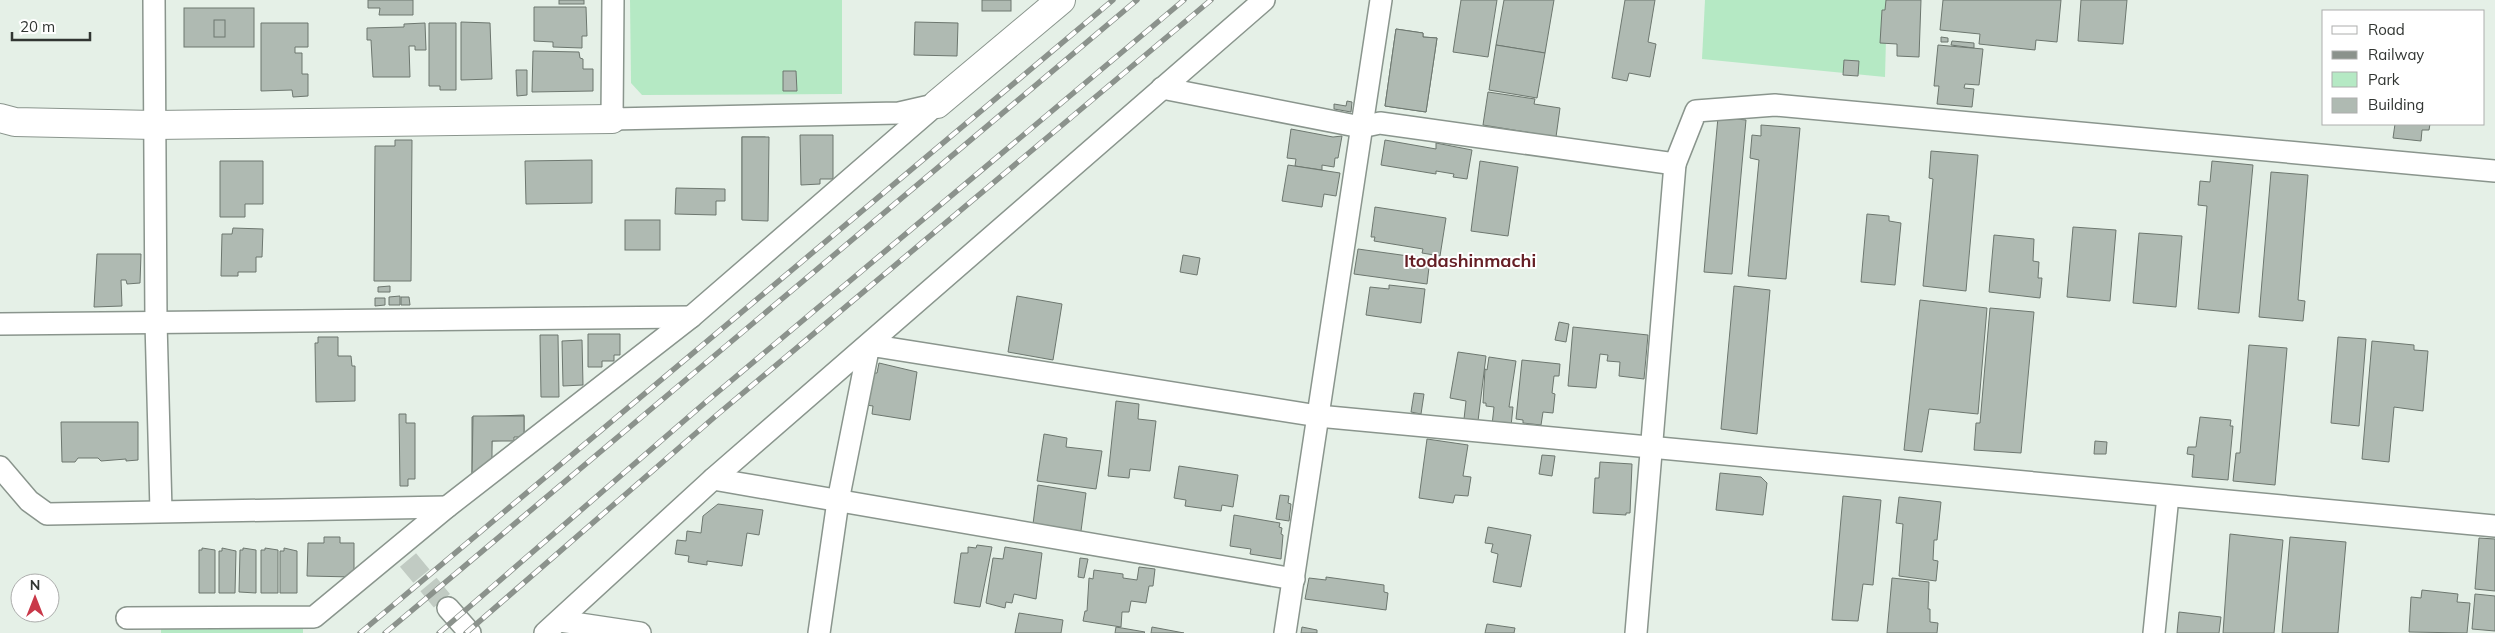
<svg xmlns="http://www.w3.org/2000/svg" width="2495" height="633" font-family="Mulish,sans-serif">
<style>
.green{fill:#b5e9c4}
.building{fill:#afbab2;stroke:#6d776f}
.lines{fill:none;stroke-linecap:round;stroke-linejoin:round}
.street-tunnel{stroke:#c1cbc3;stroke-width:21;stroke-dasharray:21 11;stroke-linecap:butt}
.street-casing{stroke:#8a958d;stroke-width:24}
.secondary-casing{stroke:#8a958d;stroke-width:30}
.street{stroke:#fff;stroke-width:21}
.secondary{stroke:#fff;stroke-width:28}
.rail-casing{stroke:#8b928c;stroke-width:5.5}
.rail{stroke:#fff;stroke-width:4;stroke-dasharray:11;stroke-linecap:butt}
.labels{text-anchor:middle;stroke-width:4;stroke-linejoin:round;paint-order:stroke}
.quarter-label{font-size:18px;font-weight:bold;fill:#651f25;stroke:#fff}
</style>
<rect width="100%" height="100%" fill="#e5f0e7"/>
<g class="green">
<path d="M630 0H842V94L642 95 631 83Z"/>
<path d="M1705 0H1887L1885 77 1702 59Z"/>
<path d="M303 627V633H161V629Z"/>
</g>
<g class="building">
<path d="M368 0H413V15H379L380 8H368Z"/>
<rect x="559" y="0" width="25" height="4"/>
<rect x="982" y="0" width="29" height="11"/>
<path d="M1461 0H1497L1488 57 1453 52Z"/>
<path d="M1504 0H1554L1545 53 1496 45Z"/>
<path d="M1625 0H1655L1648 42 1656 44 1650 77 1629 73 1627 81 1612 78Z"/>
<path d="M1886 0H1921L1919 57 1897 56V44L1880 43 1882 10H1885Z"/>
<path d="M1943 0H2061L2057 42 2036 40 2035 50 1979 44 1980 34 1940 30Z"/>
<path d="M2081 0H2127L2123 44 2078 41Z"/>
<path d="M534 7H586L587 36H582V48L553 47V42L534 41Z"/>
<rect x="184" y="8" width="70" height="39"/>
<rect x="214" y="20" width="11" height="17"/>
<path d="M461 22 490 23 492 79 461 80Z"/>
<path d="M915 22 958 23 957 56 914 55Z"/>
<path d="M261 23H308V47H295V53H302V74H308V96L293 97 292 90 261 91Z"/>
<path d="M425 23 426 50H415V46H409L410 77H373L371 40H367V28L404 27V24Z"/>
<path d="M429 23H456V90H440V86H429Z"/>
<path d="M1396 29 1423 33V37L1437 38 1426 112 1385 106Z"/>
<path d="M1396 29 1423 33V37L1437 38 1426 112 1385 106Z"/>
<path d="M1941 37 1948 38V42H1941Z"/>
<path d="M1952 41 1974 43V48L1951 45Z"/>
<path d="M1496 45 1545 53 1537 98 1489 90Z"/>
<path d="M1938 45 1983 49 1979 85 1965 84 1964 88 1974 89 1972 107 1937 104 1939 86H1934Z"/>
<path d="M533 51 579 52 580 58 583 59V69H593V91L532 92Z"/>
<path d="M1844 60 1859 61 1858 76 1843 75Z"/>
<path d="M516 70H527V95L517 96Z"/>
<path d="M783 71H796L797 91H783Z"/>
<path d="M1488 92 1535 99 1534 104 1560 108 1556 137 1483 125Z"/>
<path d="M1347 101 1352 102 1351 112 1334 109V104L1346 106Z"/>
<path d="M1718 117 1746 120 1732 274 1704 272Z"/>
<path d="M2395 124H2430L2429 130H2422L2421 141 2393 138Z"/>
<path d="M1761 125 1800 128 1786 279 1748 276 1759 160 1750 158 1752 135 1761 136Z"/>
<path d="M1291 129 1333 137 1342 136 1338 158H1335L1334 167 1322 165V170L1295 166 1296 159 1287 158Z"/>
<path d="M800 135H833V179H820V184L801 185Z"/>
<rect x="742" y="137" width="23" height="82"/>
<path d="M742 137H769L768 221 742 220Z"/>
<path d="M395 140H412L411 281H374L375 146H395Z"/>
<path d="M1385 140 1436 149V143L1472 150 1467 179 1453 177 1454 174 1436 171V174L1381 165Z"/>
<path d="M1931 151 1978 155 1966 291 1923 286 1933 179 1929 178Z"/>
<path d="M592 160V203L526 204 525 161Z"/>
<path d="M220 161H263V204H245V217H220Z"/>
<path d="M1480 161 1518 167 1508 236 1471 231Z"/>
<path d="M2212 161 2253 165 2239 313 2198 309 2207 206 2198 205 2200 181 2210 182Z"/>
<path d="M1288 165 1340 173 1336 196 1324 194 1322 207 1282 201Z"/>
<path d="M2271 172 2308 175 2298 300 2305 301 2303 321 2259 317Z"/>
<path d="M676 188 725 189V201H716V215L675 214Z"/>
<path d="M1375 207 1446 218 1440 256 1422 253 1423 249 1374 241 1375 237H1371Z"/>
<path d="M1867 214 1889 216V221L1901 223 1895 285 1861 282Z"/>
<rect x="625" y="220" width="35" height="30"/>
<path d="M2073 227 2116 230 2110 301 2067 297Z"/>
<path d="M233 228 263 229 262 257H256V272H238V276H221L222 234H232Z"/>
<path d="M2139 233 2182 236 2176 307 2133 303Z"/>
<path d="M1994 235 2034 239 2033 261 2039 262 2038 278H2042L2040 298 1989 292Z"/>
<path d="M1358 249 1430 259 1427 284 1354 274Z"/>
<path d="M97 254H141L140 283 127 284 126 280H121L122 306 94 307Z"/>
<path d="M1183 255 1200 258 1197 275 1180 272Z"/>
<path d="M1389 285 1425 289 1421 323 1366 315 1370 287 1389 289Z"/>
<path d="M390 286V292H378V287Z"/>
<path d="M1734 286 1770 290 1757 434 1721 429Z"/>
<path d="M400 296V305H389V297Z"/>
<path d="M1017 296 1062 304 1053 360 1008 352Z"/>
<path d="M401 297H409L410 305H401Z"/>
<path d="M375 298H385V305L375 306Z"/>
<path d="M1920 300 1987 308 1978 414 1929 409 1922 452 1904 450Z"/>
<path d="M1990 308 2034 312 2021 453 1974 450 1976 423H1980Z"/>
<path d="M1559 322 1569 324 1566 342 1555 340Z"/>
<path d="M1573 327 1648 335 1644 379 1619 376 1620 362 1607 361 1608 355 1600 354 1596 388 1568 386Z"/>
<path d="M588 334H620V355H614V361H602V367H588Z"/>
<path d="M540 335H558L559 397H541Z"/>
<path d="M318 337H338V356H351L352 366H355V401L316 402 315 343H318Z"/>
<path d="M2338 337 2366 339 2359 426 2331 423Z"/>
<path d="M582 340 583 385 563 386 562 341Z"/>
<path d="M2372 341 2414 345V350L2428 351 2423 411 2394 407 2389 462 2362 459Z"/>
<path d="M2249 345 2287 348 2275 485 2233 481 2236 453H2240Z"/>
<path d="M1458 352 1486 356 1478 421 1464 419 1466 401 1450 398Z"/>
<path d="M1489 357 1516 361 1509 407H1513L1511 426 1492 425 1494 407 1486 406V403H1483L1485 369 1487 370Z"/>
<path d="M1522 360 1560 364 1559 376H1554L1552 393 1555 394 1553 413 1543 412 1541 425 1523 423V420L1516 419Z"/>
<path d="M879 363 917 372 910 420 872 414 873 406 866 405 872 373H877Z"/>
<path d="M1414 393 1424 394 1421 414 1411 412Z"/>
<path d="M1116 401 1139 404 1138 419 1156 421 1150 471 1130 469 1129 478 1108 476Z"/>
<path d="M399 414H406V423H415V479H408V486H400Z"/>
<path d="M524 415V435H512V440L492 441 491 462 472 477V417Z"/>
<path d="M473 416H524V437H514V441H492V461L472 477Z"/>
<path d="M2200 417 2231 420 2230 426H2233L2228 480 2192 477 2194 455 2187 454 2188 447H2196Z"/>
<path d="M61 422H138V460L126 461V459L101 461 98 458H78L75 462H62Z"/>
<path d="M1044 434 1067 438 1066 447 1102 451 1096 489 1037 481Z"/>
<path d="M1427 439 1468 445 1463 476 1471 477 1468 496 1455 495 1453 503 1419 498Z"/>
<path d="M2095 441 2107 442 2106 454H2094Z"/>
<path d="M1542 455 1555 456 1552 476 1539 474Z"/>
<path d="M1600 462 1632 464 1630 513H1626V515L1593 513 1595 478H1599Z"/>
<path d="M1179 466 1238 475 1233 507 1222 505 1221 511 1185 506 1186 500 1174 498Z"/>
<path d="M1720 473 1761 477 1767 483 1763 515 1716 510Z"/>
<path d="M1038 485 1086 493 1081 531 1033 524Z"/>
<path d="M1280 495 1289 496 1288 503 1291 504 1289 521 1276 519Z"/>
<path d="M1843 496 1881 500 1873 585 1863 584 1858 621 1832 620Z"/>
<path d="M1899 497 1941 502 1937 540H1934L1933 560 1938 561 1936 581 1899 576 1903 524 1896 523Z"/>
<path d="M718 504 763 510 759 535 747 533 742 566 707 561V565L688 562 689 556 675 554 677 540 686 541 687 531 701 533 703 516Z"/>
<path d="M1234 515 1280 523 1279 527 1282 528 1281 534 1283 535 1281 559 1250 554 1251 549 1230 546Z"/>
<path d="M1488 527 1531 535 1521 587 1493 582 1498 554 1491 552 1493 544 1485 543Z"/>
<path d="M2230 534 2283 540 2274 633H2223Z"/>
<path d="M324 537H340V543H354V577L307 576 308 543H324Z"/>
<path d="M2290 537 2346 542 2338 633H2282Z"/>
<path d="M2479 538 2495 539V591L2475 589Z"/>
<path d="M977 545 992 547 980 607 954 603 961 553H968V547L976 548Z"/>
<path d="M1005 547 1042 553 1036 599 1014 594 1012 603 1006 602 1005 608 986 603 993 558 1003 559Z"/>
<path d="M202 548 215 550V593H199V550H202Z"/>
<path d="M222 548 236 551 235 593H219V551H222Z"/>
<path d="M243 548 256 550V593L239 592 240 550H243Z"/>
<path d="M265 548 278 550V593H261V550H265Z"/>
<path d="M284 548 297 551V593H280V551H284Z"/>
<path d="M1080 558 1088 559 1084 578 1078 577Z"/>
<path d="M1139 567 1155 569 1153 586H1149L1146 603 1131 601 1129 612H1122L1121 627 1083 621 1085 611H1087L1089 578 1093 579 1094 570 1123 574V578L1137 580Z"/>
<path d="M1326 577 1384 585V592L1388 593 1386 610 1305 599 1309 578 1326 580Z"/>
<path d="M1892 578 1929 582 1928 609H1930V622L1938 623 1937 633H1887Z"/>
<path d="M2422 590 2458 594 2457 602 2470 603 2467 633 2409 632 2411 597 2421 598Z"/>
<path d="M2475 594 2495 596V631L2472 629Z"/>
<path d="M2179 612 2221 617 2219 633H2177Z"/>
<path d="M1019 613 1063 620 1061 633H1015Z"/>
<path d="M1487 624 1515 628 1514 633H1485Z"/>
<path d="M1116 627 1145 632 1144 633H1115Z"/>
<path d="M1152 627 1184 633H1151Z"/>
<path d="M1302 627 1317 630V633H1301Z"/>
</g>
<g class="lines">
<path class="street-tunnel" d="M408 560 448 608"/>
<defs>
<g id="street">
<path d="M154 0 156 322 161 511"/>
<path d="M613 0 612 119 899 113 934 105"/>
<path d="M1162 88 1361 127 1380 123 1675 164 1696 111 1775 105 2495 171"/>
<path d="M0 324 691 317"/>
<path d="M0 467 29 501 47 514 447 507"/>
<path d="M713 479 1294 579"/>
<path d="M448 608 470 633"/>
<path d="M127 618 314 617 447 507 691 317 937 104"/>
<path d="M560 621 640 633"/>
<path d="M545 633 713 479 1264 0"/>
<path d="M819 633 838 501 869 345 1318 416 2495 526"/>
<path d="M1285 633 1381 0"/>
<path d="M1636 633 1675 164"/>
<path d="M2154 633 2168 496"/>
</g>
<g id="secondary">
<path d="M937 104 1061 0"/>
<path d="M0 118 15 122 154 125 612 119"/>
</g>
</defs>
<use href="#street" class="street-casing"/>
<use href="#secondary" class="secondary-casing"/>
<use href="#street" class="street"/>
<use href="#secondary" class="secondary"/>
<defs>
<g id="rail">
<path d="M360 633 1113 0"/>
<path d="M385 633 1137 0"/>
<path d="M439 633 707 401 1184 0"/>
<path d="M466 633 718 414 1211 0"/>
</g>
</defs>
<use href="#rail" class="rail-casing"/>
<use href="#rail" class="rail"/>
</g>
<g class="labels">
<g class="quarter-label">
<text x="1470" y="267">Itodashinmachi</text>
</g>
</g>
<rect x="2322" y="10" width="162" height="115" fill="#ffffff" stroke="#adaead"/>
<rect x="2332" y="26" width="25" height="8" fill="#ffffff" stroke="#adaead"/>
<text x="2368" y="35" font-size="15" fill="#313532">Road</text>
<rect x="2332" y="51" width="25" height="8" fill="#8b928c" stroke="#adaead"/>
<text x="2368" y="60" font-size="15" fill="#313532">Railway</text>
<rect x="2332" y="72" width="25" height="15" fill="#b5e9c4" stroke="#adaead"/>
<text x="2368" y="85" font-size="15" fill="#313532">Park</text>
<rect x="2332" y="98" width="25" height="15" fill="#afbab2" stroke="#adaead"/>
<text x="2368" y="110" font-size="15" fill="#313532">Building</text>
<g transform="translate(35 598)"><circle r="24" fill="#ffffff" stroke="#adaead"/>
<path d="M0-4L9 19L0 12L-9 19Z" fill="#c93849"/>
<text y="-8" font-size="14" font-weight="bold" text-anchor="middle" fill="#313532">N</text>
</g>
<path d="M12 32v8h78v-8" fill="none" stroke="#313532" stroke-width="2.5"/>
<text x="20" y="32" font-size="15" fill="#313532" stroke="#ffffff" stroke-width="4" paint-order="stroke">20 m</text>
</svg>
